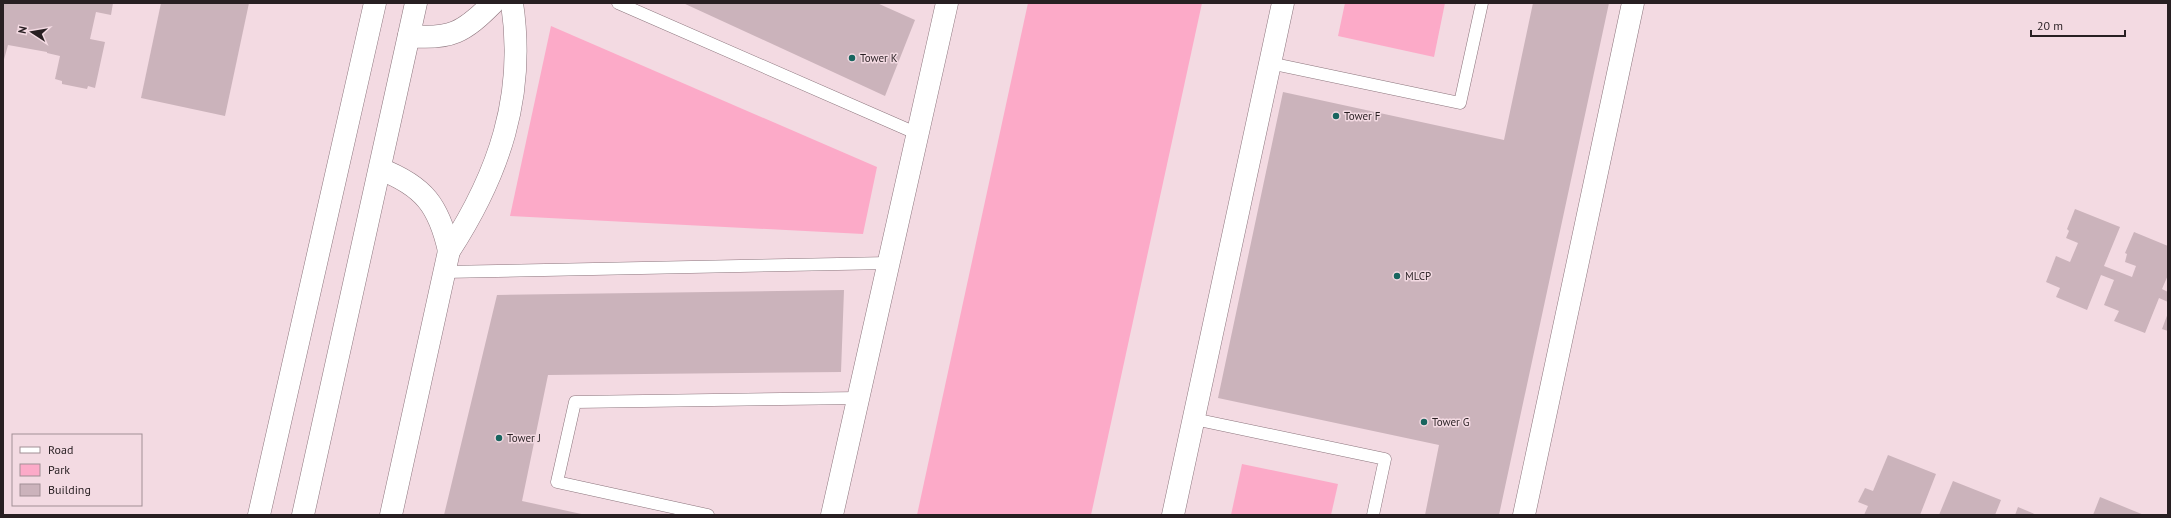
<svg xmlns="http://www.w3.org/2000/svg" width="2171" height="518" font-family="'PT Sans',sans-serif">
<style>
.green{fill:#fcaac8}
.building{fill:#cbb3bb}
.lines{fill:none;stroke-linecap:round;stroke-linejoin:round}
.service-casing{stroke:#8c757d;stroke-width:13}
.minor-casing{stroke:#8c757d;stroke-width:23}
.tertiary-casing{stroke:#8c757d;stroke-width:23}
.service{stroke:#fff;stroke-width:12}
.minor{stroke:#fff;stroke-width:22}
.tertiary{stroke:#fff;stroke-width:22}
.poi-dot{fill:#18655f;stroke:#f3dae2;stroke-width:1.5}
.labels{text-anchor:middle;stroke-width:3;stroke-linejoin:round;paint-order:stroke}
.poi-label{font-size:11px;fill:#281f22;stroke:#f3dae2;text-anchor:start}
</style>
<rect width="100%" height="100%" fill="#f3dae2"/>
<g class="green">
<path d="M1028 3H1202L1091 515H917Z"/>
<path d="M1345 3H1445L1434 57 1338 36Z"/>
<path d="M551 26 877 167 863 234 510 216Z"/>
<path d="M1242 464 1338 484 1331 515H1231Z"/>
</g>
<g class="building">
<path d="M3 3H113L111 15 96 12 90 39 105 42 95 88 88 86 87 89 62 84V81L55 79 60 56 47 53V52L8 45 3 63Z"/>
<path d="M161 3H249L225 116 141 98Z"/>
<path d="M683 3H877L915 20 885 96Z"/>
<path d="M1533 3H1609L1499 515H1425L1439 445 1218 398 1283 92 1504 140Z"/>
<path d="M2075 209 2120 227 2104 266 2132 277 2136 266 2125 262 2127 254 2125 253 2134 232 2168 246V275L2162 289 2168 292V302L2159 298 2145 333 2114 321 2119 311 2104 305 2114 280 2101 275 2087 310 2056 297 2060 288 2046 282 2056 256 2070 262 2078 243 2066 238 2069 231 2067 229Z"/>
<path d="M844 290 841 372 548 375 522 501 586 515H444L497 295Z"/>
<path d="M2168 313V331L2162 329Z"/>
<path d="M1888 455 1936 474 1920 515H1864L1868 506 1858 502 1865 488 1873 491Z"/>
<path d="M1953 481 2001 500 1995 515H1939Z"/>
<path d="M2100 497 2144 515H2093Z"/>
<path d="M2018 507 2037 515H2015Z"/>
</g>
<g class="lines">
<defs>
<g id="service">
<path d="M618 3 918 134"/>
<path d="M1270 63 1460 103 1482 3"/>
<path d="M444 272 889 263"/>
<path d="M1194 419 1385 459 1373 515"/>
<path d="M708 515 557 482 575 402 859 398"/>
</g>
<g id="minor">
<path d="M409 36C451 40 464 32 493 3"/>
<path d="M380 169C424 186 439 206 449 251"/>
<path d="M391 515 449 251C499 174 526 96 512 3"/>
<path d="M832 515 947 3"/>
<path d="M1173 515 1283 3"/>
<path d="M1524 515 1633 3"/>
</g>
<g id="tertiary">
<path d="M259 515 375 3"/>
<path d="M303 515 416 3"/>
</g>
</defs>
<use href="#service" class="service-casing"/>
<use href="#minor" class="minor-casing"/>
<use href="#tertiary" class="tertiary-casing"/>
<use href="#service" class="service"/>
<use href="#minor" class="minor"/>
<use href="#tertiary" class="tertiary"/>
</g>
<g class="poi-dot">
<circle cx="852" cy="58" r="4"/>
<circle cx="1336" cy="116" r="4"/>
<circle cx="1397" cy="276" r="4"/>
<circle cx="1424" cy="422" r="4"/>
<circle cx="499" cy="438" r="4"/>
</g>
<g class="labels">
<g class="poi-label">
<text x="860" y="62">Tower K</text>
<text x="1344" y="120">Tower F</text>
<text x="1405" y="280">MLCP</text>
<text x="1432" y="426">Tower G</text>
<text x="507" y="442">Tower J</text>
</g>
</g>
<rect width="2171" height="518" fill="none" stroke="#281f22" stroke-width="8"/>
<rect x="12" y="434" width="130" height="72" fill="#f3dae2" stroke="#a28f95"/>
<rect x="20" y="447" width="20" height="6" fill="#ffffff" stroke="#a28f95"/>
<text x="48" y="454" font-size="12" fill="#281f22">Road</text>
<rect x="20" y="464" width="20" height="12" fill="#fcaac8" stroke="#a28f95"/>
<text x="48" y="474" font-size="12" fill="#281f22">Park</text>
<rect x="20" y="484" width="20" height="12" fill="#cbb3bb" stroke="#a28f95"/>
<text x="48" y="494" font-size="12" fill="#281f22">Building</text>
<g transform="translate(32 32) rotate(282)" stroke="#f3dae2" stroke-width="3" paint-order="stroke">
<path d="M0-3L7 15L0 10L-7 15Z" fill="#281f22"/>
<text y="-6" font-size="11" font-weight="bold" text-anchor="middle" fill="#281f22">N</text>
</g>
<path d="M2031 30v6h94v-6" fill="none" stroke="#281f22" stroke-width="2"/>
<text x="2037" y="30" font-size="12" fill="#281f22" stroke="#f3dae2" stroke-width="3" paint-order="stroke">20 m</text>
</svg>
